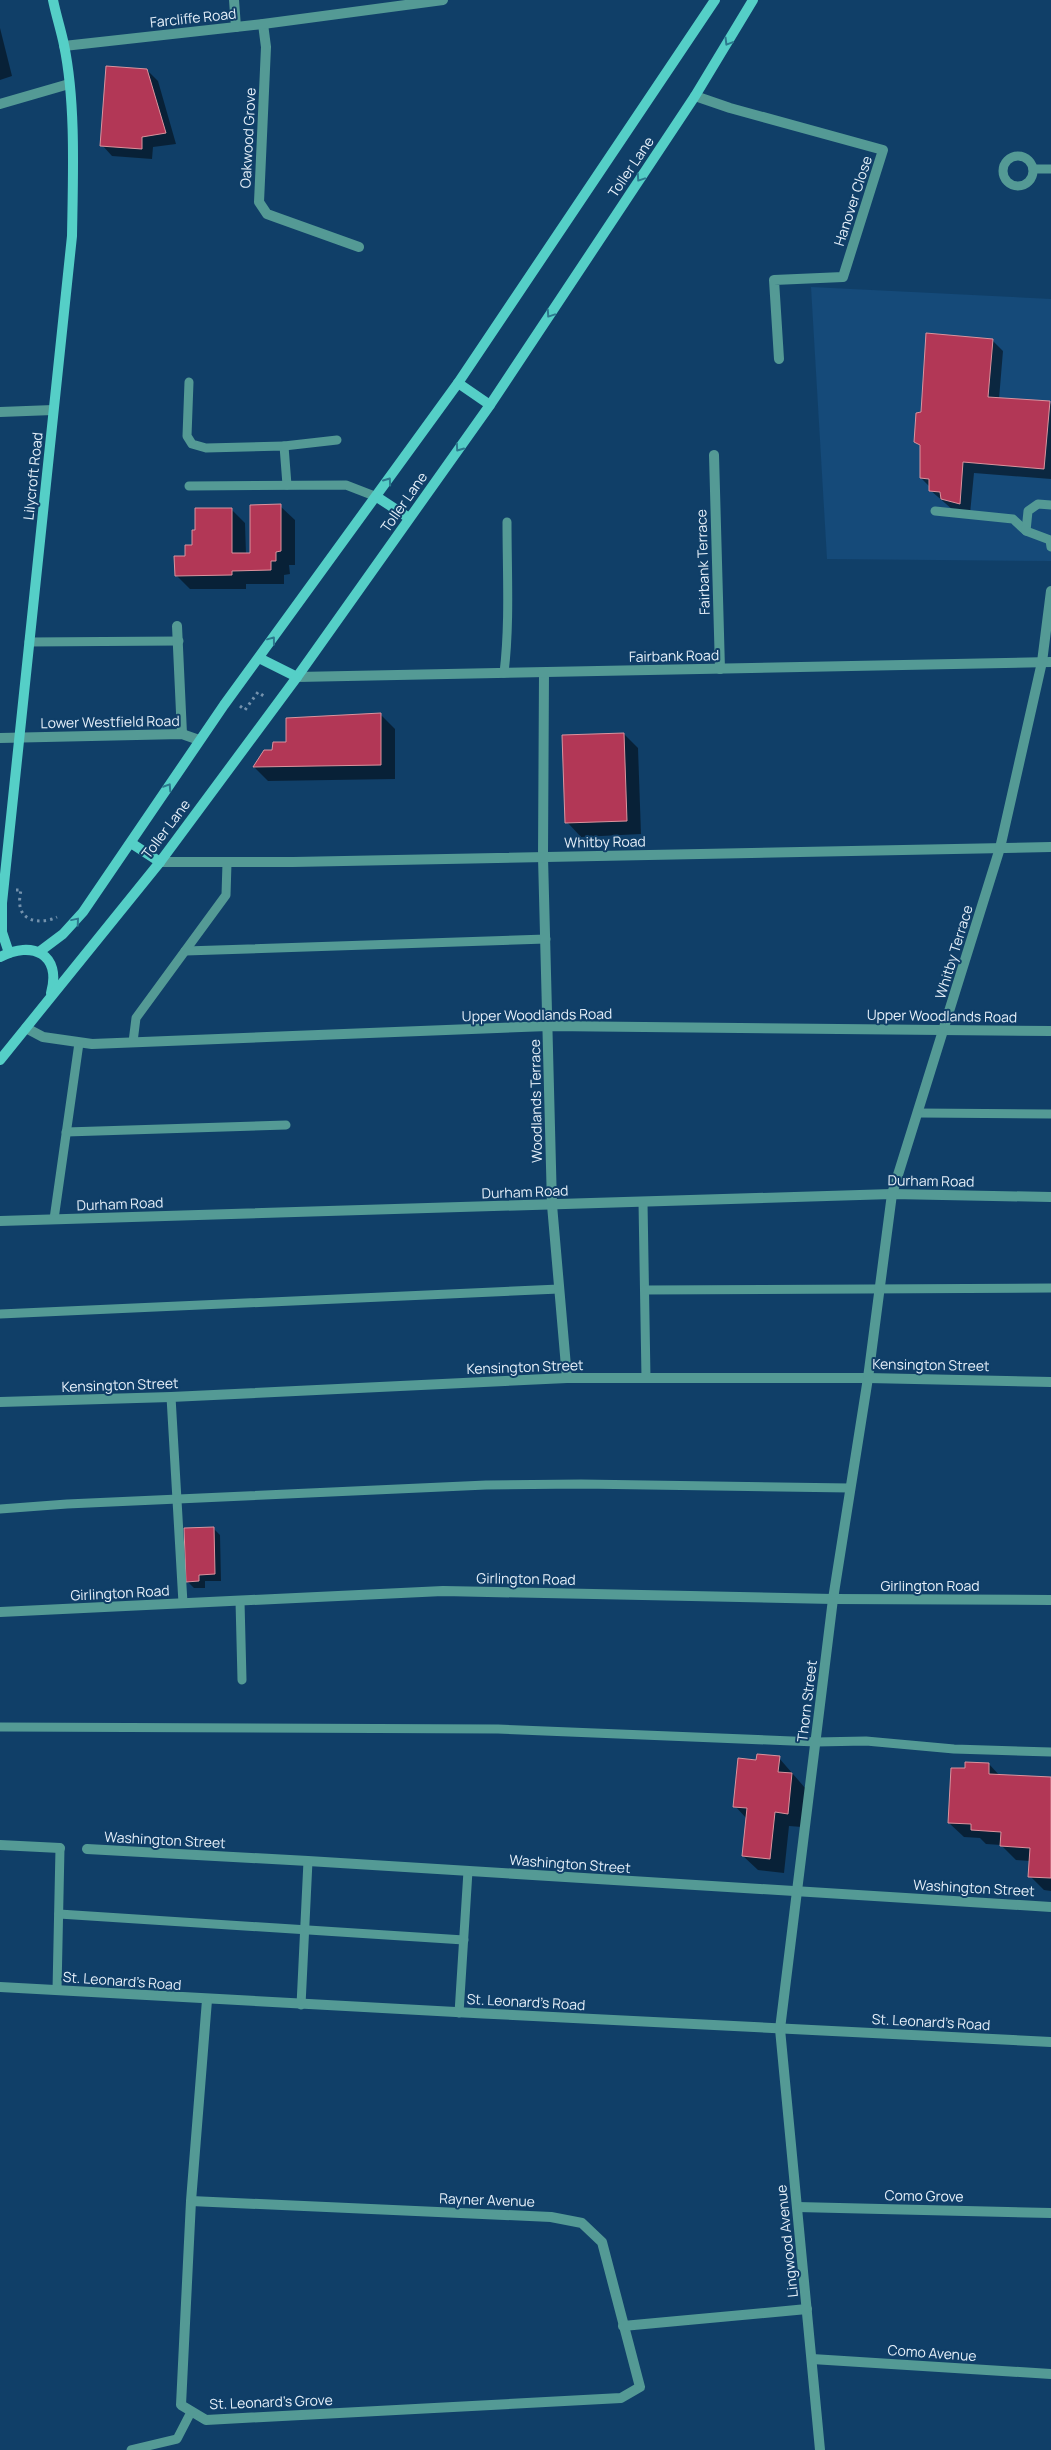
<svg xmlns="http://www.w3.org/2000/svg" width="1051" height="2450" font-family="Manrope,sans-serif">
<style>
.built{fill:#154a79}
.shadow{fill:#0007}
.building{fill:#b23756;stroke:#da939e}
.lines{fill:none;stroke-linecap:round;stroke-linejoin:round}
.path{stroke:#7492ad;stroke-width:3;stroke-dasharray:2.5 4;stroke-linecap:butt}
.lane{stroke:#549a95;stroke-width:9}
.street{stroke:#549a95;stroke-width:10}
.secondary{stroke:#55cfc7;stroke-width:10}
.oneway{stroke:#2c798e}
.labels{text-anchor:middle;stroke-width:4;stroke-linejoin:round;paint-order:stroke}
.street-label{font-size:14px;fill:#e6f0fa;stroke:#103f68}
</style>
<rect width="100%" height="100%" fill="#103f68"/>
<path class="built" d="M811 287 1051 299V561L827 559Z"/>
<g class="shadow">
<path d="M0 28 12 76 0 80Z"/>
<path d="M147 70 158 81 176 144 153 147 152 159 112 156 102 145Z"/>
<path d="M992 340 1003 351 999 399 1049 402 1051 404V479L974 473 970 514 953 510 930 490V487L921 478 922 448 915 441 922 413Z"/>
<path d="M280 506 295 520V565H289L290 574 284 575V584H246V589H190L176 575 194 546 231 509 245 523 246 554H251Z"/>
<path d="M380 714 395 729V779L268 781 254 767 287 744Z"/>
<path d="M624 734 638 748 641 834 581 837 567 822Z"/>
<path d="M213 1528 220 1535 221 1581H205V1588H194L187 1581Z"/>
<path d="M779 1758 806 1789 802 1827 789 1826 784 1873 758 1870 743 1856 747 1819 735 1806 757 1761Z"/>
<path d="M989 1764 1000 1776 1051 1778V1891L1044 1890 1030 1876V1861L1016 1860 1001 1845 986 1844 980 1838 964 1837 949 1823 966 1770Z"/>
</g>
<g class="building">
<path d="M106 66 147 69 166 133 142 137V149L100 146Z"/>
<path d="M926 333 993 339 988 397 1050 401 1044 469 963 462 960 504 941 499 940 492 929 491V479L920 478V445L914 442 916 413 921 412Z"/>
<path d="M281 504V551L276 552V561H271V570L232 571V575L175 576 174 556H185V545H192V530H195V508H232V553H250V505Z"/>
<path d="M381 713V765L253 767 264 750H272L273 742H286V718Z"/>
<path d="M624 733 627 821 565 823 562 735Z"/>
<path d="M214 1527 215 1574 199 1575V1581L186 1582 184 1528Z"/>
<path d="M757 1754 780 1756 778 1772 792 1773 788 1814 775 1812 770 1859 742 1856 747 1808 733 1807 738 1758 756 1760Z"/>
<path d="M965 1762 989 1763V1774L1051 1777V1878L1028 1877 1030 1848 1000 1846 1001 1832 971 1830V1824L948 1823 951 1768H965Z"/>
</g>
<g class="lines">
<g class="path">
<path d="M240 706 245 710 258 692 265 697"/>
<path d="M16 890H21C20 895 19 901 20 906 23 924 45 923 57 917"/>
</g>
<g class="lane">
<circle cx="1018" cy="171" r="15"/>
<path d="M1033 169H1051"/>
<path d="M189 382 187 436 192 444 206 448 284 446 287 485"/>
<path d="M284 446 337 440"/>
<path d="M189 486 346 485 377 497"/>
<path d="M935 511 1013 519 1026 531 1050 540 1051 547"/>
<path d="M1026 531 1028 511 1038 504 1051 505"/>
<path d="M29 642 179 641"/>
<path d="M504 673C510 623 507 573 507 522"/>
<path d="M185 951 546 939"/>
<path d="M133 1042 136 1018 226 895 227 863"/>
<path d="M918 1113 1051 1114"/>
<path d="M66 1132 286 1125"/>
<path d="M643 1202 646 1378"/>
<path d="M54 1219 79 1043"/>
<path d="M645 1290 1051 1288"/>
<path d="M0 1314 559 1289"/>
<path d="M171 1397 183 1603"/>
<path d="M0 1509 67 1504 486 1485 581 1484 850 1488"/>
<path d="M240 1601 242 1680"/>
<path d="M0 1727 498 1729 816 1742 866 1741 954 1749 1051 1752"/>
<path d="M59 1914 464 1940"/>
<path d="M57 1990 60 1848"/>
<path d="M301 2005 308 1861"/>
<path d="M459 2013 468 1871"/>
<path d="M131 2450 177 2439 191 2412"/>
</g>
<g class="street">
<path d="M234 0 236 27"/>
<path d="M263 24 266 47 259 202 267 214 278 218 359 247"/>
<path d="M64 46 263 24 443 0"/>
<path d="M695 96 730 108 883 150 843 277 774 280 779 359"/>
<path d="M0 104 69 84"/>
<path d="M0 412 53 410"/>
<path d="M714 455 720 669"/>
<path d="M177 626 182 734"/>
<path d="M544 673 543 857 552 1205 567 1378"/>
<path d="M297 677 1051 662"/>
<path d="M0 738 182 734 199 740"/>
<path d="M160 862H293L1051 847"/>
<path d="M26 1028 43 1037 92 1044 548 1026 1051 1031"/>
<path d="M0 1221 892 1194 1051 1197"/>
<path d="M0 1402 171 1397 567 1378H868L1051 1382"/>
<path d="M0 1612 443 1591 833 1599 1051 1600"/>
<path d="M0 1845 60 1848"/>
<path d="M87 1849 308 1861 1051 1907"/>
<path d="M0 1987C350 2007 701 2025 1051 2042"/>
<path d="M191 2201 551 2217 582 2223 602 2242 640 2387 621 2398 206 2420 181 2405 191 2201 207 2000"/>
<path d="M797 2207 1051 2213"/>
<path d="M623 2326 807 2309"/>
<path d="M812 2359 1051 2374"/>
<path d="M820 2450 780 2029 833 1599 868 1378 892 1194 1000 848 1042 662 1051 591"/>
</g>
<g class="secondary">
<path d="M458 383 490 405"/>
<path d="M377 497 409 518"/>
<path d="M259 658 297 677"/>
<path d="M131 843 160 862"/>
<path d="M39 952 63 934 83 912 224 705 458 383 715 0"/>
<path d="M9 953 2 932V903L72 236C73 176 76 103 64 45 61 30 56 15 53 0"/>
<path d="M0 957C32 940 62 954 51 993"/>
<path d="M0 1060 160 862 297 677 490 405 695 96 753 0"/>
</g>
</g>
<defs><path id="oneway-chevron" d="M-2-3.5L2.5 0L-2 3.5" fill="none" stroke-width="1.6" stroke-linecap="round" stroke-linejoin="round" transform="scale(1.25)"/></defs>
<g class="oneway">
<use href="#oneway-chevron" transform="translate(728 42) rotate(121)"/>
<use href="#oneway-chevron" transform="translate(640 178) rotate(124)"/>
<use href="#oneway-chevron" transform="translate(550 314) rotate(124)"/>
<use href="#oneway-chevron" transform="translate(459 448) rotate(125)"/>
<use href="#oneway-chevron" transform="translate(388 481) rotate(-55)"/>
<use href="#oneway-chevron" transform="translate(272 640) rotate(-53)"/>
<use href="#oneway-chevron" transform="translate(168 787) rotate(-57)"/>
<use href="#oneway-chevron" transform="translate(76 921) rotate(-50)"/>
</g>
<g class="labels">
<g class="street-label">
<text transform="translate(193 18) rotate(-6)" y="5">Farcliffe Road</text>
<text transform="translate(248 138) rotate(-87)" y="5">Oakwood Grove</text>
<text transform="translate(631 167) rotate(-56)" y="5">Toller Lane</text>
<text transform="translate(853 201) rotate(-72)" y="5">Hanover Close</text>
<text transform="translate(33 476) rotate(-84)" y="5">Lilycroft Road</text>
<text transform="translate(404 502) rotate(-55)" y="5">Toller Lane</text>
<text transform="translate(703 562) rotate(-92)" y="5">Fairbank Terrace</text>
<text transform="translate(674 656) rotate(-1)" y="5">Fairbank Road</text>
<text transform="translate(110 722) rotate(-1)" y="5">Lower Westfield Road</text>
<text transform="translate(166 829) rotate(-53)" y="5">Toller Lane</text>
<text transform="translate(605 842) rotate(-1)" y="5">Whitby Road</text>
<text transform="translate(954 952) rotate(-73)" y="5">Whitby Terrace</text>
<text transform="translate(537 1015) rotate(-1)" y="5">Upper Woodlands Road</text>
<text transform="translate(942 1016) rotate(1)" y="5">Upper Woodlands Road</text>
<text transform="translate(536 1101) rotate(-91)" y="5">Woodlands Terrace</text>
<text transform="translate(931 1181) rotate(1)" y="5">Durham Road</text>
<text transform="translate(525 1192) rotate(-2)" y="5">Durham Road</text>
<text transform="translate(120 1204) rotate(-2)" y="5">Durham Road</text>
<text transform="translate(931 1365) rotate(1)" y="5">Kensington Street</text>
<text transform="translate(525 1367) rotate(-2)" y="5">Kensington Street</text>
<text transform="translate(120 1385) rotate(-2)" y="5">Kensington Street</text>
<text transform="translate(526 1579) rotate(1)" y="5">Girlington Road</text>
<text x="930" y="1591">Girlington Road</text>
<text transform="translate(120 1593) rotate(-3)" y="5">Girlington Road</text>
<text transform="translate(807 1701) rotate(-83)" y="5">Thorn Street</text>
<text transform="translate(165 1840) rotate(3)" y="5">Washington Street</text>
<text transform="translate(570 1864) rotate(4)" y="5">Washington Street</text>
<text transform="translate(974 1888) rotate(3)" y="5">Washington Street</text>
<text transform="translate(122 1981) rotate(4)" y="5">St. Leonard's Road</text>
<text transform="translate(526 2002) rotate(3)" y="5">St. Leonard's Road</text>
<text transform="translate(931 2022) rotate(3)" y="5">St. Leonard's Road</text>
<text transform="translate(924 2196) rotate(1)" y="5">Como Grove</text>
<text transform="translate(487 2200) rotate(2)" y="5">Rayner Avenue</text>
<text transform="translate(787 2241) rotate(-96)" y="5">Lingwood Avenue</text>
<text transform="translate(932 2353) rotate(4)" y="5">Como Avenue</text>
<text transform="translate(271 2402) rotate(-2)" y="5">St. Leonard's Grove</text>
</g>
</g>
</svg>
